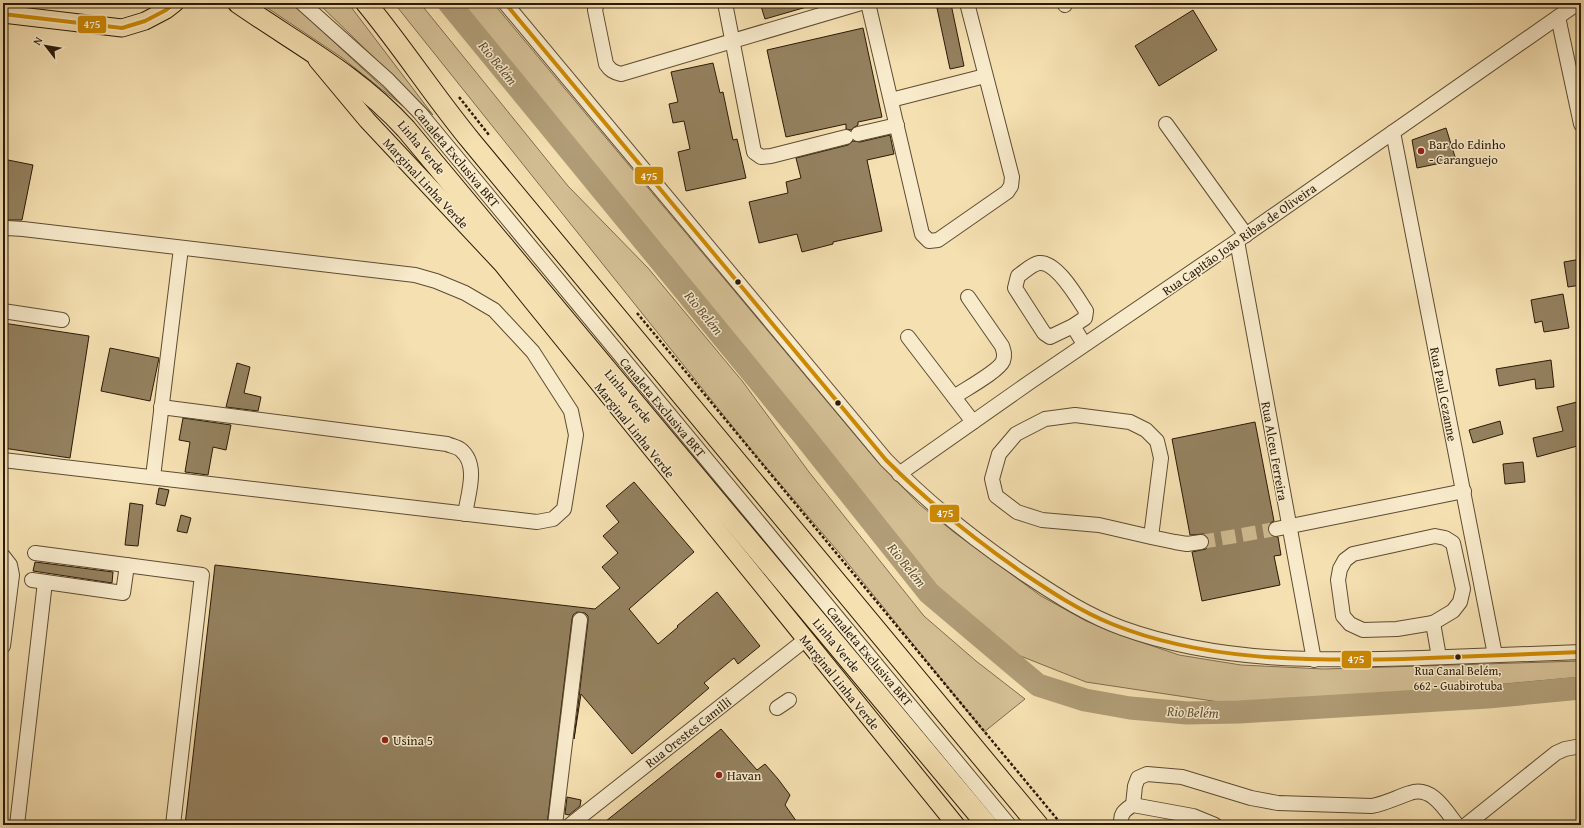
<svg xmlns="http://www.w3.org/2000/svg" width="1584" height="828" font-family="'Gentium Book Plus',serif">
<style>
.green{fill:#d3be94;stroke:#7f6c4e}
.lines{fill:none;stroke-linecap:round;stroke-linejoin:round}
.river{stroke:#b09d77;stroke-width:23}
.building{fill:#94815f;stroke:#2b1a07}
.minor-tunnel{stroke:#cdb88f;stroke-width:14;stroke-dasharray:14 7;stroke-linecap:butt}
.minor-casing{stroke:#5e4c32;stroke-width:16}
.major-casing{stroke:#2b1a07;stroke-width:19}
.highway-casing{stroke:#2b1a07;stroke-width:22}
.path{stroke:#2b1a07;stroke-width:2.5;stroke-dasharray:3 2;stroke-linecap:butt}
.minor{stroke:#f8ebcc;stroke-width:14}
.major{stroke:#f5e0b1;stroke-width:17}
.highway{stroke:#f5e0b1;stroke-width:20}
.bus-1-casing{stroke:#f8ebcc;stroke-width:7}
.bus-1{stroke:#ce8a01;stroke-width:4}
.poi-dot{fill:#8f2418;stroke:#f8ebcc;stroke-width:1.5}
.bus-dot{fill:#2b1a07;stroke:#f8ebcc;stroke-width:1.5}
.labels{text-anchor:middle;stroke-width:3;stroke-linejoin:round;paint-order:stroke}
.bus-label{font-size:12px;fill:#2b1a07;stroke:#f8ebcc}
.poi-label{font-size:13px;fill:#2b1a07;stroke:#f8ebcc;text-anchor:start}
.street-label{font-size:13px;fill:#2b1a07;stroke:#f8ebcc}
.water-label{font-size:14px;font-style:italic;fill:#604e34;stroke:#f8ebcc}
.line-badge{stroke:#f8ebcc;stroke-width:1.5}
.badge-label{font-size:11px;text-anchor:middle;font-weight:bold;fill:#fff}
</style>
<rect width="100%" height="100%" fill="#f5e0b1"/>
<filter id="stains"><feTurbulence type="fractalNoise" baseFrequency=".005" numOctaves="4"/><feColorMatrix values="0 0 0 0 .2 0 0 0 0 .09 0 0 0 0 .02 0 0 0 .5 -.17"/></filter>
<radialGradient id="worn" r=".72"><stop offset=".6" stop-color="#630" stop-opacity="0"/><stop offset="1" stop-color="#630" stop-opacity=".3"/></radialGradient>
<g class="green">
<path d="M260 3H292L404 107 341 57Z"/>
<path d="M318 3H348L433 115Z"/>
<path d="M394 3H420L568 186 648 268 743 382 809 472 924 616 976 661 1025 699 984 732 842 556 753 452Z"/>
<path d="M456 3H493L876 460 920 505 955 533 1041 596 1086 621 1129 638 1179 655 1241 665 1324 669 1581 661V677L1363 697 1246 706 1086 682 1013 653 934 589 831 461Z"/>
</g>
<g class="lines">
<path class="river" d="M449 3 804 436 929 593 1038 685 1085 700 1130 708 1187 713 1239 712 1488 697 1581 688"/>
</g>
<g class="building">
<path d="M760 3H810V6L765 19Z"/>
<path d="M951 4 964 66 950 69 937 8Z"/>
<path d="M1193 10 1217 50 1159 86 1135 46Z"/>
<path d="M863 28 882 117 858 122V125L853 128 851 130 846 129V124L786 137 767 50Z"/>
<path d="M713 63 720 93 723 92 733 140 737 139 746 178 686 191 678 152 690 149 684 121 673 123 669 104 678 102 671 72Z"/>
<path d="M1446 128 1456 160 1417 168 1412 140Z"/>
<path d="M890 135 894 154 867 160 882 231 833 242V244L802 252 797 234 759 243 749 202 788 193 786 182 801 178 796 158 848 145 853 141 860 142Z"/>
<path d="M3 159 33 165 22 220H3Z"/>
<path d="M1581 259V285L1568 287 1564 262Z"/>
<path d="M1563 294 1569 328 1544 332 1542 321 1535 323 1531 300Z"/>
<path d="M3 323 89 336 70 458 3 448Z"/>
<path d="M110 348 159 358 150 401 101 391Z"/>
<path d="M1551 360 1554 387 1536 389 1535 379 1499 386 1496 369Z"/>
<path d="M237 363 250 367 244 393 261 397 258 411 226 407Z"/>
<path d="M1581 401V445L1537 457 1533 438 1563 431 1557 407Z"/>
<path d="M183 418 231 425 226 450 213 447 208 475 185 472 190 442 179 440Z"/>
<path d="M1500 421 1503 434 1473 443 1469 430Z"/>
<path d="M1255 422 1274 521 1270 523 1268 530 1270 535 1278 537 1281 555 1274 556 1280 585 1202 601 1192 552 1206 549 1209 545V540L1207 536 1204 534 1190 535 1172 439Z"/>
<path d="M1523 462 1525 482 1505 484 1503 464Z"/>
<path d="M634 482 694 552 629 609 658 644 678 627 677 626 717 592 760 646 738 664 734 658 704 683 709 688 632 754 581 694 574 739 588 621V616L585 613 577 612 573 615 572 619 547 825H185L215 565 595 609 620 588 602 567 618 553 603 536 619 522 606 506Z"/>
<path d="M159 488 169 490 165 506 156 504Z"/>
<path d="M130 503 143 505 138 546 125 545Z"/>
<path d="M181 515 191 518 187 533 177 531Z"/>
<path d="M35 562 113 572 112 583 33 571Z"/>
<path d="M721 729 757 770 765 764 778 779 790 795 785 805 799 825H601Z"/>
<path d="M567 797 581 800 580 806 569 815 565 814Z"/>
</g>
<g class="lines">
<path class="minor-tunnel" d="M1201 542 1276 529"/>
<defs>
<g id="minor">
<path d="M302 3 388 80 420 113 1009 825"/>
<path d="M505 3 886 460C929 504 978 543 1029 577 1059 597 1089 616 1122 628 1219 663 1321 661 1422 658 1475 656 1528 654 1581 652"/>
<path d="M597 3 595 10 606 64C610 70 613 72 621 74L861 3"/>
<path d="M725 3 754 152 761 157 771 156 846 137"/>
<path d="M868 3 922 234 929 241 938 240 1007 192 1011 186 1012 177 967 3"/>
<path d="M1065 5 1066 3"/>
<path d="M1558 17 1581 124"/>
<path d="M891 100 985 76"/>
<path d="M1166 124 1246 235"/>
<path d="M1393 132 1495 655"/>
<path d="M858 134 897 125"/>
<path d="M3 230 7 228 23 229 415 275 436 281 465 293 494 310 533 352 571 411 576 435 564 509 553 519 537 522 3 460"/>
<path d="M1237 241 1314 660"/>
<path d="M3 311 62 320"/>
<path d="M1073 326 1085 318 1086 311C1078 299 1057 261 1039 263 1032 264 1024 272 1018 276L1015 288 1044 333 1050 337 1073 326 1084 344"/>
<path d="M908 337 973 422"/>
<path d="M954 397C964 390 999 371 1003 361 1005 355 1004 352 1002 346L968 297"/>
<path d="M161 407 447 444C451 446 458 447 461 450 479 465 468 494 465 514"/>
<path d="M899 474 1030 382 1237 241 1578 3"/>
<path d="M153 477 181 248"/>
<path d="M1276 529 1464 491"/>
<path d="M1435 536 1445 538 1453 543 1463 589 1460 602 1453 611 1433 623 1397 629 1363 630 1350 624 1343 616 1338 580 1340 569 1345 560 1353 554Z"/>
<path d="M1151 537 1161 458 1157 441 1146 430 1130 422 1075 415 1045 419 1016 434 999 454 992 479 996 496 1017 512 1042 520 1099 525 1151 537 1175 542 1187 544 1201 542"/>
<path d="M35 553 202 575 173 825"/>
<path d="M3 556 10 565 12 575 3 646"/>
<path d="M32 580 123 593 127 565"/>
<path d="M1433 623 1439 657"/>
<path d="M777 708 789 700"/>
<path d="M1133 805 1135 786 1138 778 1147 774 1182 777 1251 798 1278 803 1372 806C1387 803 1395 798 1410 793 1432 785 1446 811 1457 825"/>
<path d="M17 825 45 582"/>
<path d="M555 825 580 620"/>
<path d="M570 825 805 640"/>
<path d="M1122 825C1119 815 1124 810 1133 805L1193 816 1215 825"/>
<path d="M1466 825 1556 753 1565 749 1581 746"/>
</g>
<g id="major">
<path d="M3 14 122 28 145 21 166 10 175 3"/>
<path d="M317 60 367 120 502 264 956 825"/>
</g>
<g id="highway">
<path d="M238 3C297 44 357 75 406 129L987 825"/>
<path d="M366 3C403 48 434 96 471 141L1038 825"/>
</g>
</defs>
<use href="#minor" class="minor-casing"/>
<use href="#major" class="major-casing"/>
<use href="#highway" class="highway-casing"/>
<g class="path">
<path d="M459 97 489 135"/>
<path d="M637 313 1062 825"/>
</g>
<use href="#minor" class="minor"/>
<use href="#major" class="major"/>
<use href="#highway" class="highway"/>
<defs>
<g id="bus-1">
<path d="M505 3 886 460C928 502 974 539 1023 573 1051 592 1080 611 1112 624 1203 661 1306 661 1403 659 1462 657 1522 654 1581 652"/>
<path d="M3 14 122 28 145 21 166 10 175 3"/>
</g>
</defs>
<use href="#bus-1" class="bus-1-casing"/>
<use href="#bus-1" class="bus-1"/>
</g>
<g class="poi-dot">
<circle cx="1421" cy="151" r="4"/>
<circle cx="385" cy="740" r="4"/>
<circle cx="719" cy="775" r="4"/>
</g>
<g class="bus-dot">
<circle cx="738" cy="282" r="3.5"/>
<circle cx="838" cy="403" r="3.5"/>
<circle cx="1458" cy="657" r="3.5"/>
</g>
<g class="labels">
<g class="bus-label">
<text x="1458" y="675">Rua Canal Belém,<tspan x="1458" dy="15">662 - Guabirotuba</tspan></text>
</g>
<g class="poi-label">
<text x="1429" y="149">Bar do Edinho<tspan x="1429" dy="15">- Caranguejo</tspan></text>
<text x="393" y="745">Usina 5</text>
<text x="727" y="780">Havan</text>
</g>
<g class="street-label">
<text transform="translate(422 147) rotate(50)" y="5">Linha Verde</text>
<text transform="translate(457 157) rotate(50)" y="5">Canaleta Exclusiva BRT</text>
<text transform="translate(426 183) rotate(47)" y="5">Marginal Linha Verde</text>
<text transform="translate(1239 239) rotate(-35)" y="5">Rua Capitão João Ribas de Oliveira</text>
<text transform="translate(1444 394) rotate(79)" y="5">Rua Paul Cezanne</text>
<text transform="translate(629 396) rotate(50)" y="5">Linha Verde</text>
<text transform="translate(663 407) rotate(50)" y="5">Canaleta Exclusiva BRT</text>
<text transform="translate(635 430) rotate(51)" y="5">Marginal Linha Verde</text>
<text transform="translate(1275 451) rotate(80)" y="5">Rua Alceu Ferreira</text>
<text transform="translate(837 645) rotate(50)" y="5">Linha Verde</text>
<text transform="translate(870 656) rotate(50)" y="5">Canaleta Exclusiva BRT</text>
<text transform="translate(840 682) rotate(51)" y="5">Marginal Linha Verde</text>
<text transform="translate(688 732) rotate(-38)" y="5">Rua Orestes Camilli</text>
</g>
<g class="water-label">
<text transform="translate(498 63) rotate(51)" y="5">Rio Belém</text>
<text transform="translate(704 313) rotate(51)" y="5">Rio Belém</text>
<text transform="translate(907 565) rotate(51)" y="5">Rio Belém</text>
<text transform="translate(1193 712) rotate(2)" y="5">Rio Belém</text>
</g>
</g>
<g class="line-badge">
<rect x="77" y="15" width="30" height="19" rx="4" fill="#ce8a01"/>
<rect x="634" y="166" width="30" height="19" rx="4" fill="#ce8a01"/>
<rect x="929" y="504" width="31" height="19" rx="4" fill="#ce8a01"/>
<rect x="1341" y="650" width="31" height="19" rx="4" fill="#ce8a01"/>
</g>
<g class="badge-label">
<text x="92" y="28">475</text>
<text x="649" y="180">475</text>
<text x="945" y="517">475</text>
<text x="1356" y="663">475</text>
</g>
<rect width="1584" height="828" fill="none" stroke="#f5e0b1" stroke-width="16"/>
<rect x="4" y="4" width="1576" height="820" fill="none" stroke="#2b1a07" stroke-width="2"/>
<rect x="8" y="8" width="1568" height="812" fill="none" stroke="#2b1a07"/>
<g transform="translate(46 46) rotate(301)" stroke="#f8ebcc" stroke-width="3" paint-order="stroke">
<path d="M0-3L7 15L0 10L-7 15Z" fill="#2b1a07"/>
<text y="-6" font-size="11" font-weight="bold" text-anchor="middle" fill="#2b1a07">N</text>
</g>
<rect width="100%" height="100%" filter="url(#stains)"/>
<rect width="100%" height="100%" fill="url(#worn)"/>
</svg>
